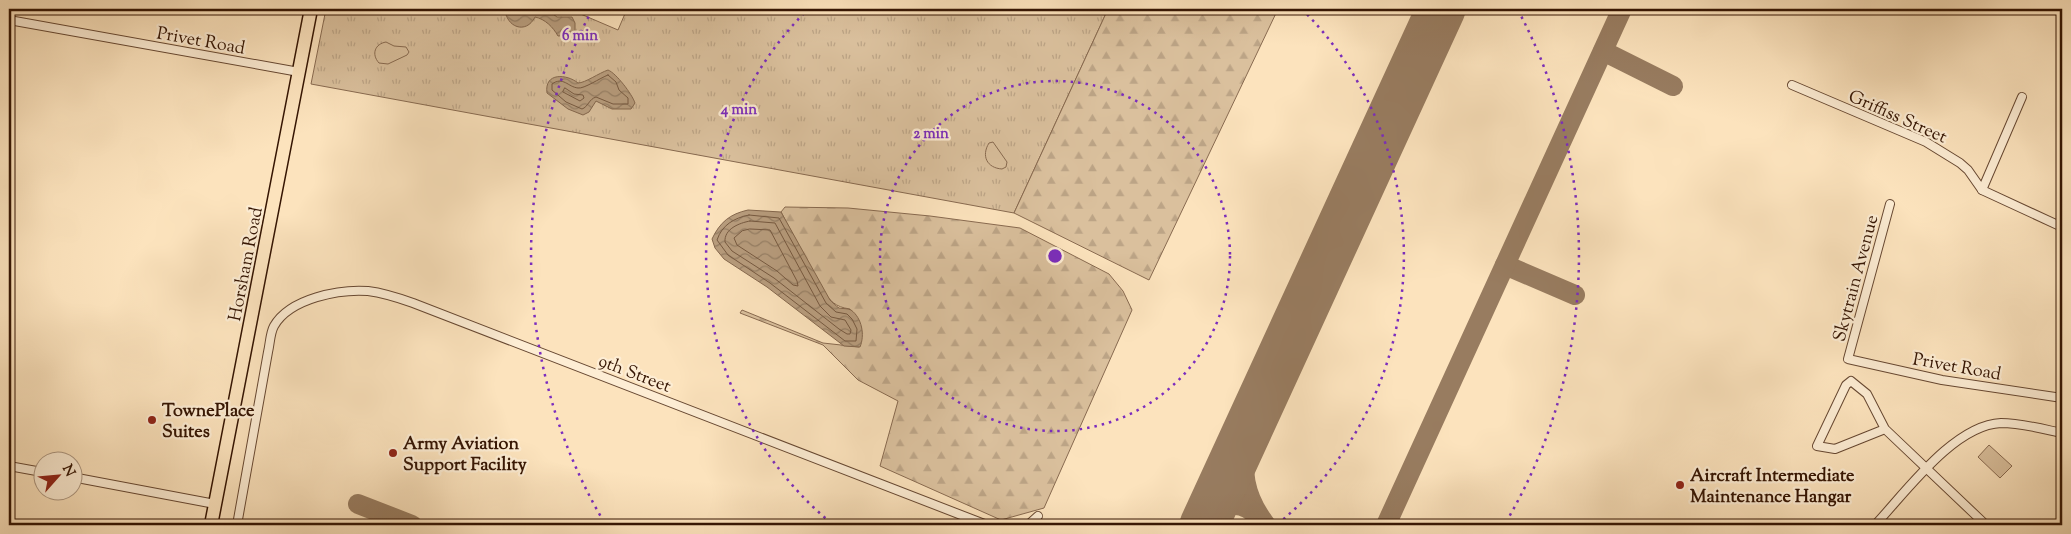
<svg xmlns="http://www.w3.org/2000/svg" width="2071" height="534" font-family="'Sorts Mill Goudy',serif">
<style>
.grass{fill:url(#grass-tufts);stroke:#886a50}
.forest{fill:url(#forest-firs);stroke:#886a50}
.pitch{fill:#dac09d;stroke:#886a50}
.water{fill:url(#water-waves);stroke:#84674d}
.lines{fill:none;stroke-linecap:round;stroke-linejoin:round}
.shore{stroke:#765940;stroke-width:1}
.taxiway{stroke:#987c60;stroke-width:20}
.runway{stroke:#987c60;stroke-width:49}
.street-casing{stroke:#674832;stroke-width:10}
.primary-casing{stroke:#351503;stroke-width:15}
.street{stroke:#fdedd4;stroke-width:8}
.primary{stroke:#fce3bd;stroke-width:12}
.ring{fill:none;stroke:#7b2cbf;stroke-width:2.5;stroke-dasharray:2.5 5}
.poi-dot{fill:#8f2418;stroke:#fdedd4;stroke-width:2}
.labels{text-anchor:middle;stroke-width:4.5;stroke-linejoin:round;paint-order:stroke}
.street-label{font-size:18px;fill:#351503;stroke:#fdedd4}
.poi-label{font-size:18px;font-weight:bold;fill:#351503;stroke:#fdedd4;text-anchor:start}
.centre{fill:#7b2cbf;stroke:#fdedd4;stroke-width:2.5}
.ring-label{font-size:15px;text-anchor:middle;font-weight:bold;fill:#7b2cbf;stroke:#fdedd4;stroke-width:4.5;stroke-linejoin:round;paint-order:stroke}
</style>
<defs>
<pattern id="grass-tufts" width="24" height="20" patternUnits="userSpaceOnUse" patternTransform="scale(1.25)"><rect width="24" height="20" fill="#dac09d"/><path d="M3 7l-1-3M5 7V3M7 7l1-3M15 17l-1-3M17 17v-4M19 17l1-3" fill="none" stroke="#bca486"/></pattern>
<pattern id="forest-firs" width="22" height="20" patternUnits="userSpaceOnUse" patternTransform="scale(1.25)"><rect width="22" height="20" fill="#dac09d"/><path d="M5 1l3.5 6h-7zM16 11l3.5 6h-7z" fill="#bca486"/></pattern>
<pattern id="water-waves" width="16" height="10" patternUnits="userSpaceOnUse" patternTransform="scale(1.25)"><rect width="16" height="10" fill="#b89d7e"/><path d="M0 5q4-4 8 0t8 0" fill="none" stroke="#967f65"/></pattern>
</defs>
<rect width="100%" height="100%" fill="#fce3bd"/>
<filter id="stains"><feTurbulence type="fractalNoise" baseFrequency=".004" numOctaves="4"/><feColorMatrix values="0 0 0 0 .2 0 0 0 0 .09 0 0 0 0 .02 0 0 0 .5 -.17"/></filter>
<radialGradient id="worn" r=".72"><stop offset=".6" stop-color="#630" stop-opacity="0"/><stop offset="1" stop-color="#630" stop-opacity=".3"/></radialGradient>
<path class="grass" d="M326 9H569L618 30 627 9H1108L1014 213 311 84Z"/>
<g class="forest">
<path d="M1108 9H1278L1149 280 1014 213Z"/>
<path d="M785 207 848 208 930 216 1020 228 1109 274 1123 291 1132 310 1044 508 1001 520 880 466 898 401 858 380 823 345 740 313 742 310 823 343 859 347 850 309C835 307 830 301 822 289L781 212Z"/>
</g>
<g class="pitch">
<path d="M386 42 394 46 406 47 409 52 407 55 388 64 379 63C371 54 375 44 386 42Z"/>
<path d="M993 142 1007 162 1006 167 1002 169C987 168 981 156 989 143Z"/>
<path d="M1989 445 2012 466 2000 478 1978 457Z"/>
</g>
<g class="water">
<path d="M505 9H546L557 17H572L575 23V31L570 35 558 36C553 27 545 19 535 17 526 35 506 27 505 9Z"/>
<path d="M608 70C616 73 632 94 635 103L631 109H612L596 101 589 112 583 115 568 109 547 93C544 72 567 74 578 83 585 83 599 73 608 70Z"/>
<path d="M748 210 781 212 830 300C832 302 836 306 839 308 843 309 847 308 851 310 862 318 865 335 860 347L844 346 767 287 724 259 715 248 712 239C720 222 730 214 748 210Z"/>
</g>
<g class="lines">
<g class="shore">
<path d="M608 75 616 82 619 90 628 98V104H613L596 97C589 99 588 107 582 109L566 102 552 90V84C563 76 568 87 578 88 584 89 600 78 608 75Z"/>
<path d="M565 88 574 94 583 95 584 98 580 101 563 92Z"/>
<path d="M749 215 779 218 826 303 836 312 847 314 852 319 857 329 856 341H845L770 283 728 255 717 240C722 225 734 218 749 215Z"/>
<path d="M750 221 775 223 820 306 831 317 845 320 851 330 850 334H847L839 329 774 278 732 251 725 242C724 229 739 223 750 221Z"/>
<path d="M750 229 770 230 797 281 798 286 793 285 777 271 737 245 734 238 742 231Z"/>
</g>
<g class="taxiway">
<path d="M1603 51 1673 86"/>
<path d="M1505 265 1575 295"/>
<path d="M1246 434C1241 470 1243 495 1266 525"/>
<path d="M358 504 412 525"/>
<path d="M1207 518C1228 503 1239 499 1259 517"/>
<path d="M1386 525 1622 9"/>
</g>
<path class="runway" d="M1204 525 1441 9"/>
<defs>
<g id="street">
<path d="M9 20 299 72"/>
<path d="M1792 85 1926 142 1960 163 1968 170 1982 190 2062 227"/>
<path d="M1982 190 2022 97"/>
<path d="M1890 204 1848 359 1942 380 2062 398"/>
<path d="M1885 429 1835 449 1817 446 1846 385 1851 381 1867 394 1885 429 1986 525"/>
<path d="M9 466 42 472"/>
<path d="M72 477 215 504"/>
<path d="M237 525 268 352C270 344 270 333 274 326 290 298 340 289 368 291 384 293 399 298 413 303L987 525"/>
<path d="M1028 525 1038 516"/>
<path d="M1875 525C1906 492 1954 425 2001 423 2021 423 2043 429 2062 433"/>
</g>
<path id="primary" d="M211 525 311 9"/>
</defs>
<use href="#street" class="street-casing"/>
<use href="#primary" class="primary-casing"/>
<use href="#street" class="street"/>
<use href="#primary" class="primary"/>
</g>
<g class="ring">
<circle cx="1055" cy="256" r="175"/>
<path d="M831 523A349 349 0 0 1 808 9M1302 9A349 349 0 0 1 1279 523"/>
<path d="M604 522A524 524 0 0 1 592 10M1518 10A524 524 0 0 1 1506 522"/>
</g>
<g class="poi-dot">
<circle cx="152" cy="420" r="5"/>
<circle cx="393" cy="453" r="5"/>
<circle cx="1680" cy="485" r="5"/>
</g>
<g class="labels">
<g class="street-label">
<text transform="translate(201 40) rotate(10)" y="6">Privet Road</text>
<text transform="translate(1898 116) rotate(24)" y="6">Griffiss Street</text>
<text transform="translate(245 264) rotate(-79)" y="6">Horsham Road</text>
<text transform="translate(1855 278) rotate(-75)" y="6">Skytrain Avenue</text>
<text transform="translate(1957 366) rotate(10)" y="6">Privet Road</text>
<text transform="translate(635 373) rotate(21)" y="6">9th Street</text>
</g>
<g class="poi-label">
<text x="162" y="416">TownePlace<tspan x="162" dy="21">Suites</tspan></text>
<text x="403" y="449">Army Aviation<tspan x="403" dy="21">Support Facility</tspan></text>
<text x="1690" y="481">Aircraft Intermediate<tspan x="1690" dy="21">Maintenance Hangar</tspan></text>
</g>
</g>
<circle cx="1055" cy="256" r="8" class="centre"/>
<g class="ring-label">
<text x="580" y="40">6 min</text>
<text x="739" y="114">4 min</text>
<text x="931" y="138">2 min</text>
</g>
<rect width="2071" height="534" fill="none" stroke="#fce3bd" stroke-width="30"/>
<rect x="10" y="10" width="2051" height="514" fill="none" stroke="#351503" stroke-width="2.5"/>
<rect x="15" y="15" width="2041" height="504" fill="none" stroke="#351503"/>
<g transform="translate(58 476) rotate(63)"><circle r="24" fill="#fdedd4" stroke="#ad9780"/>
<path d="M0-4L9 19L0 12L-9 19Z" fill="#8f2418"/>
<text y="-8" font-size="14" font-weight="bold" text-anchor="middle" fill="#351503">N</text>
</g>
<rect width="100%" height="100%" filter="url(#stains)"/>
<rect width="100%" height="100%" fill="url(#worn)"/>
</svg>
